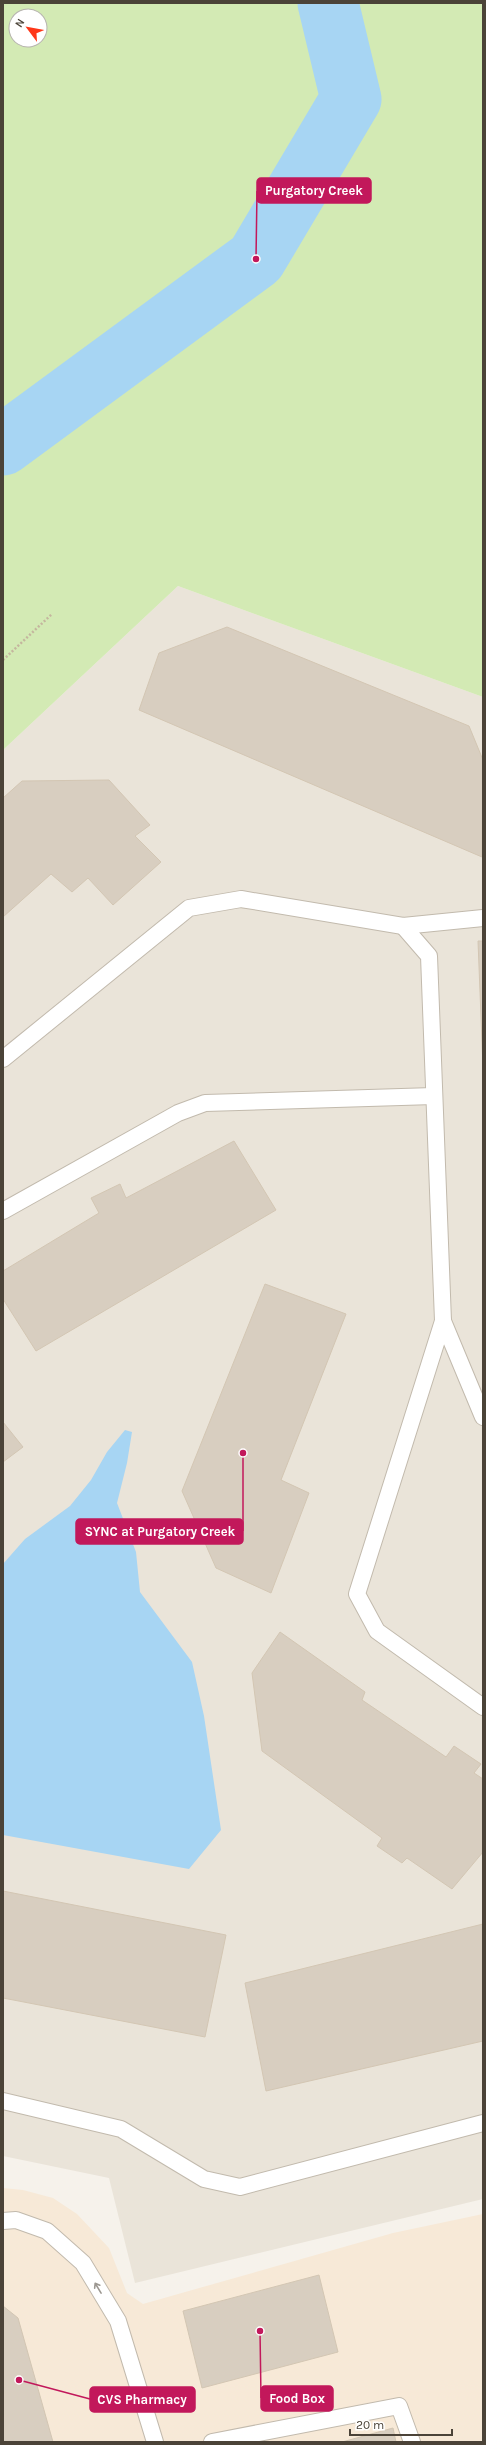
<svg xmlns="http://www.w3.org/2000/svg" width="486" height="2445" font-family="Karla,sans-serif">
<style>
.residential{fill:#eae4d9}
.commercial{fill:#f7e9d7}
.green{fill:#d3eab4;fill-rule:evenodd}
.water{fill:#a7d5f3}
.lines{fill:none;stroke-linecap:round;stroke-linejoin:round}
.river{stroke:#a7d5f3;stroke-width:61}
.building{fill:#d8cec0;stroke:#d3c6b3}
.service-casing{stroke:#c2baad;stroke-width:18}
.path{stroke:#c4b69e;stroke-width:2.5;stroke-dasharray:2 2;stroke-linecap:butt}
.service{stroke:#fff;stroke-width:16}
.oneway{stroke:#9c9892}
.leader{fill:none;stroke:#c2185b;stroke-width:1.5}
.callout-dot{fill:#c2185b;stroke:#fff;stroke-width:1.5}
.callout{fill:#c2185b;stroke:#c2185b;stroke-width:1.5}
.callout-label{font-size:13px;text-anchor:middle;font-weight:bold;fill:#fff}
</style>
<rect width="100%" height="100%" fill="#f6f2eb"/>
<path class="residential" d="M178 586 483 697V2199L135 2283 109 2178 3 2156V750Z"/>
<path class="commercial" d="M3 2188 23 2190 53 2198 77 2214 109 2248 127 2293 143 2304 393 2233 483 2214V2442H3Z"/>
<path class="green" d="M3 3H483V697L178 586 3 750ZM16 16H40V40H16Z"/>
<path class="water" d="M125 1430 132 1432 127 1463 117 1503 136 1552 140 1592 192 1662 204 1716 221 1830 189 1869 3 1835V1564L25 1539 70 1506 91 1480 107 1452Z"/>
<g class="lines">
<path class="river" d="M3 445 256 259 351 99 328 3"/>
</g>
<g class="building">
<path d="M227 627 469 726 483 760 482 857 139 710 159 653Z"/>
<path d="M109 780 150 825 135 836 161 862 113 905 88 878 72 892 51 874 3 917V798L22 781Z"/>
<path d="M478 941H483V1068Z"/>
<path d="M234 1141 276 1210 36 1351 3 1299V1271L99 1213 91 1198 120 1184 126 1198Z"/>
<path d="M265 1284 346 1314 281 1480 309 1493 271 1593 216 1568 182 1491Z"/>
<path d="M3 1422 23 1447 3 1462Z"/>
<path d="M280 1632 365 1692 362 1700 446 1757 454 1746 481 1764 474 1773 483 1779V1852L452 1889 407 1858 402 1863 377 1846 382 1838 262 1751 252 1673Z"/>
<path d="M3 1891 226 1935 205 2037 3 1998Z"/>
<path d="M483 1924V2041L266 2091 245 1983Z"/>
<path d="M319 2275 338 2352 202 2388 183 2311Z"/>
<path d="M3 2306 18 2318 53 2442H3Z"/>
<path d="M393 2428 396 2442H342Z"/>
</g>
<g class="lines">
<defs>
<g id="service">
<path d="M403 926 429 956 443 1321 483 1417"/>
<path d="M3 1059 189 908 241 899 403 926 483 918"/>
<path d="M3 1211 178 1113 205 1103 434 1096"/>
<path d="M443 1321 357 1594 377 1631 483 1707"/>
<path d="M3 2101 121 2129 204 2179 240 2187 483 2123"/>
<path d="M3 2221 16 2220 47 2231 83 2263 118 2321 155 2442"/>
<path d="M212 2442 399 2406 412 2442"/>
</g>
</defs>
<use href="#service" class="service-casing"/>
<path class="path" d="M3 660 52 614"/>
<use href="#service" class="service"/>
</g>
<defs><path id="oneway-shaft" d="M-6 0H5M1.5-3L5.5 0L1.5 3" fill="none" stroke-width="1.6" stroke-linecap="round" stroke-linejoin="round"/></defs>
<use class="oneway" href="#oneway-shaft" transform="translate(98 2288) rotate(-121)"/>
<path class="leader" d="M256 259L257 191M243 1453L243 1531M260 2331L261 2398M19 2380L90 2399"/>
<g class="callout-dot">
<circle cx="256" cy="259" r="4"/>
<circle cx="243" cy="1453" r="4"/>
<circle cx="260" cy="2331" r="4"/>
<circle cx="19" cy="2380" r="4"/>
</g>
<g class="callout">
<rect x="257" y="178" width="114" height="25" rx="4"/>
<rect x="76" y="1519" width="167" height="25" rx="4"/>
<rect x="261" y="2386" width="72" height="25" rx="4"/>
<rect x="90" y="2387" width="105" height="25" rx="4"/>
</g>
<g class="callout-label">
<text x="314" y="195">Purgatory Creek</text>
<text x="160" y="1536">SYNC at Purgatory Creek</text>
<text x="297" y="2403">Food Box</text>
<text x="142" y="2404">CVS Pharmacy</text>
</g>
<rect width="486" height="2445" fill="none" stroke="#4b4338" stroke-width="8"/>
<g transform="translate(28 28) rotate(302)"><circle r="19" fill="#ffffff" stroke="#b7b4af"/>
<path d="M0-3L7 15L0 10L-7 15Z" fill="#fe3719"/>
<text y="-6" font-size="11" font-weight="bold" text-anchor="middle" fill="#4b4338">N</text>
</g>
<path d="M350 2429v6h102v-6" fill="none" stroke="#4b4338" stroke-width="2"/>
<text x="356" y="2429" font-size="12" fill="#4b4338" stroke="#ffffff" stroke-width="3" paint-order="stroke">20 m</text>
</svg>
